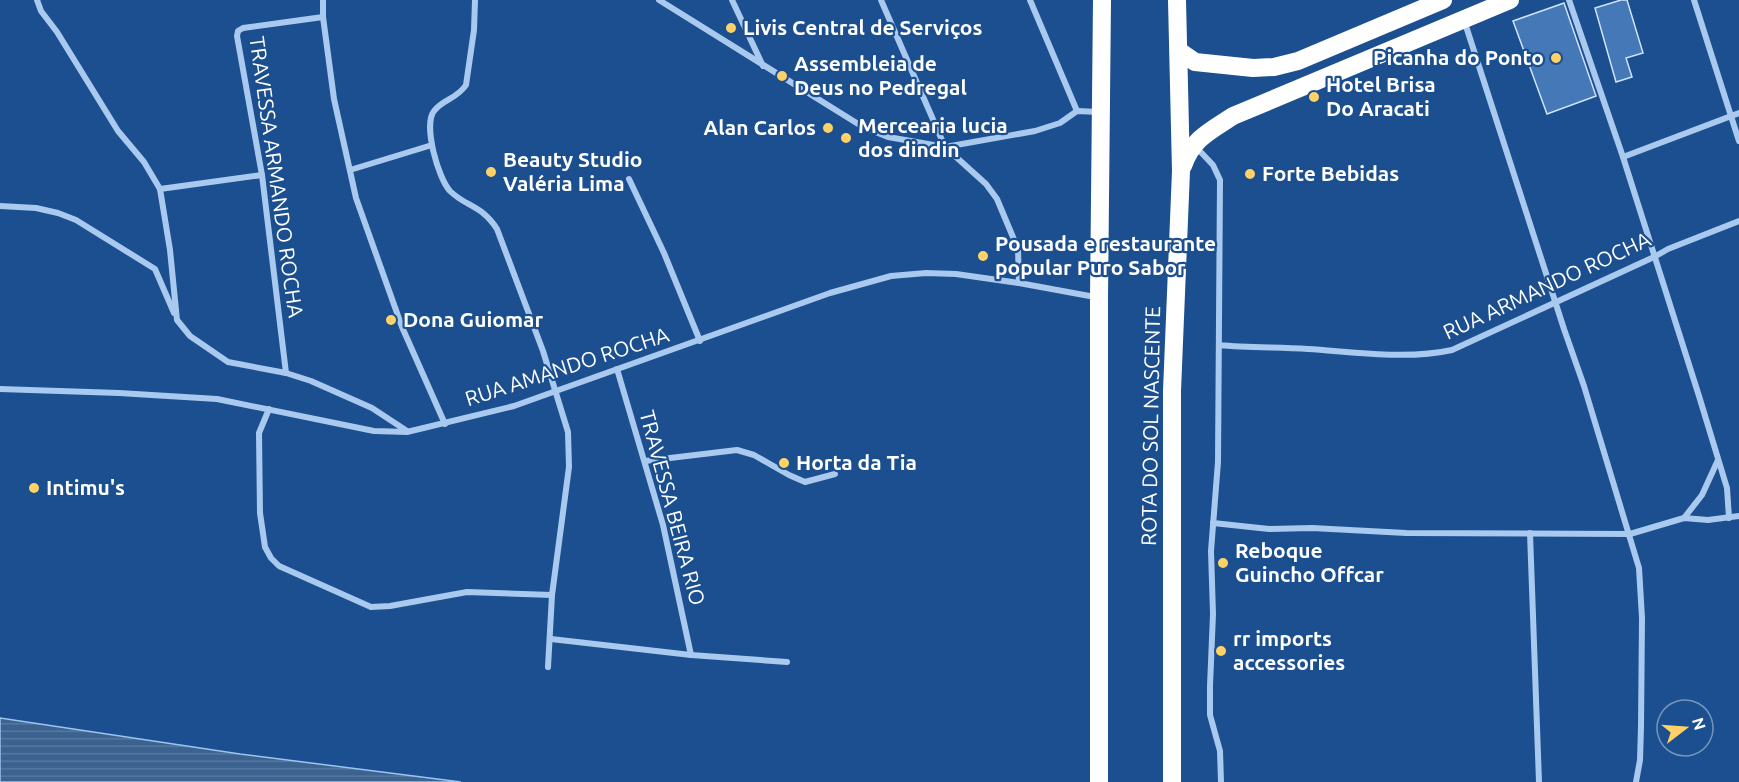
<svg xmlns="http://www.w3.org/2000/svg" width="1739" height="782" font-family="Ubuntu,sans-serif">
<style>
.water{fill:url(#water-rules);stroke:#9cc4f0;stroke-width:1.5}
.building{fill:#4478b7;stroke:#cfe3fa;stroke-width:1.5}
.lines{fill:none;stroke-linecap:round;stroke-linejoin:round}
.street{stroke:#a9c9ee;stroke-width:6}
.highway{stroke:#fff;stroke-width:18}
.poi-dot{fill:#ffd166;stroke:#1b4f8f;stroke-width:2}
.labels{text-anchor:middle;stroke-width:4.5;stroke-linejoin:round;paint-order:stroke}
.poi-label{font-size:21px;font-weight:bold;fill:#fff;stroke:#1b4f8f;text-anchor:start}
.street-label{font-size:21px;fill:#fff;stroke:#1b4f8f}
</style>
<defs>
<pattern id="water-rules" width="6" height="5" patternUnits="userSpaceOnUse" patternTransform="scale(1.5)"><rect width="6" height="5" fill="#3c6290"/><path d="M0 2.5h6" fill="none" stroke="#597aa1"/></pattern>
</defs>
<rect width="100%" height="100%" fill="#1b4f8f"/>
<path class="water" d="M0 718 240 754 461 782H0Z"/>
<g class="building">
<path d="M1621 0H1627L1643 53 1626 58 1632 77 1616 82 1595 8Z"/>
<path d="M1564 3 1596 96 1547 114 1513 21Z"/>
</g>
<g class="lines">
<g class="street">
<path d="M37 0 41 11 57 32 118 131 144 162 160 189 170 250 177 320 190 336 228 362 286 373 311 381 372 408 407 431"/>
<path d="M323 0V17L334 99 356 198 402 327 445 424"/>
<path d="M475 0 474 30 466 85C457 99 443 99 434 111 423 125 438 178 450 191 466 207 482 205 497 229L543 351 568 432 569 467 552 595 548 667"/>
<path d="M659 0 863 127 888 137 945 147 986 184 997 199 1018 249 1019 283"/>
<path d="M732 0 763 66"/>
<path d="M881 0 945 147 1035 131 1060 123 1077 111 1099 112"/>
<path d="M1030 0 1077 111"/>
<path d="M1569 0 1623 157 1699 396 1727 488 1729 518"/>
<path d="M1694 0 1739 141"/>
<path d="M1464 20 1564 329 1584 386 1639 568 1642 618 1641 727 1640 760 1636 782"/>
<path d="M1195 146 1213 165 1220 180 1218 462 1211 551 1213 614 1210 686V715L1220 751 1221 782"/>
<path d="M1623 157 1739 113"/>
<path d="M350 170 432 145"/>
<path d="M629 179 664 253 700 341"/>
<path d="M160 189 262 175"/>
<path d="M0 206 36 208 58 213 76 220 155 269 174 313"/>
<path d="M1219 345C1249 348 1278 347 1308 349 1354 352 1407 360 1452 350L1654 257 1668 249 1739 221"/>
<path d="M617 369 663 525 691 655"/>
<path d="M286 373 262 175 237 36 238 31 243 28 323 17"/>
<path d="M0 389 119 393 217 399 374 431 407 432 514 406 830 293 891 276 926 273 956 274 1019 283 1095 297"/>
<path d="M269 409 259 433 260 513 265 547 271 558 279 566 371 607 390 606 467 592 552 595"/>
<path d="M645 461 737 450 754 455 789 475 805 482 835 474"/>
<path d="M1684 518 1702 495 1718 460"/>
<path d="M1213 523 1269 529 1312 528 1406 533 1630 534 1684 518 1708 520 1739 516"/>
<path d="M1530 533 1539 782"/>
<path d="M551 639 691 655 787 662"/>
</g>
<g class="highway">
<path d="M1179 51 1195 62 1253 68 1274 67 1298 61 1443 0"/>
<path d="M1183 166C1192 139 1210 131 1233 116L1510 0"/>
<path d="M1099 782V298L1102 0"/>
<path d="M1172 782V391L1181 171 1177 0"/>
</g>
</g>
<g class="poi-dot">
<circle cx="731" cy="28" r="6"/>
<circle cx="1556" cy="58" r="6"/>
<circle cx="782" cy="76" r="6"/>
<circle cx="1314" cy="97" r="6"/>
<circle cx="828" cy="128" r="6"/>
<circle cx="846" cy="138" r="6"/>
<circle cx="491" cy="172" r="6"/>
<circle cx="1250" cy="174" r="6"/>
<circle cx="983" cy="256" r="6"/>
<circle cx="391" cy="320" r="6"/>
<circle cx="784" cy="463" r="6"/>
<circle cx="34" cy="488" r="6"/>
<circle cx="1223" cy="563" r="6"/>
<circle cx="1221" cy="651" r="6"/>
</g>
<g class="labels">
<g class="poi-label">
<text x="743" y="35">Livis Central de Serviços</text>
<text x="1544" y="65" text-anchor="end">Picanha do Ponto</text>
<text x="794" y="71">Assembleia de<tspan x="794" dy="24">Deus no Pedregal</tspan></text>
<text x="1326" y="92">Hotel Brisa<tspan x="1326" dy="24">Do Aracati</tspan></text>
<text x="858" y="133">Mercearia lucia<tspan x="858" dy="24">dos dindin</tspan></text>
<text x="816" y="135" text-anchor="end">Alan Carlos</text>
<text x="503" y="167">Beauty Studio<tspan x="503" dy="24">Valéria Lima</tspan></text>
<text x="1262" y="181">Forte Bebidas</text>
<text x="995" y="251">Pousada e restaurante<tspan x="995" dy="24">popular Puro Sabor</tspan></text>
<text x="403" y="327">Dona Guiomar</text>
<text x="796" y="470">Horta da Tia</text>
<text x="46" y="495">Intimu's</text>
<text x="1235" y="558">Reboque<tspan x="1235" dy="24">Guincho Offcar</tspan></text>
<text x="1233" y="646">rr imports<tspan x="1233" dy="24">accessories</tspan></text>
</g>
<g class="street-label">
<text transform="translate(276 177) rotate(82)" y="7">TRAVESSA ARMANDO ROCHA</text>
<text transform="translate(1547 286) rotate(-25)" y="7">RUA ARMANDO ROCHA</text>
<text transform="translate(567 367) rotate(-18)" y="7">RUA AMANDO ROCHA</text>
<text transform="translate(1151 426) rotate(-89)" y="7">ROTA DO SOL NASCENTE</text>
<text transform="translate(672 508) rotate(75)" y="7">TRAVESSA BEIRA RIO</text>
</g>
</g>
<g transform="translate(1685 728) rotate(73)"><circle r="28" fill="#1b4f8f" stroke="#7695bc" stroke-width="1.5"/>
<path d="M0-4.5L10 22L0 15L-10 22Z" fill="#ffd166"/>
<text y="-9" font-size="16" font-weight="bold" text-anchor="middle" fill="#ffffff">N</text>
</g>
</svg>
